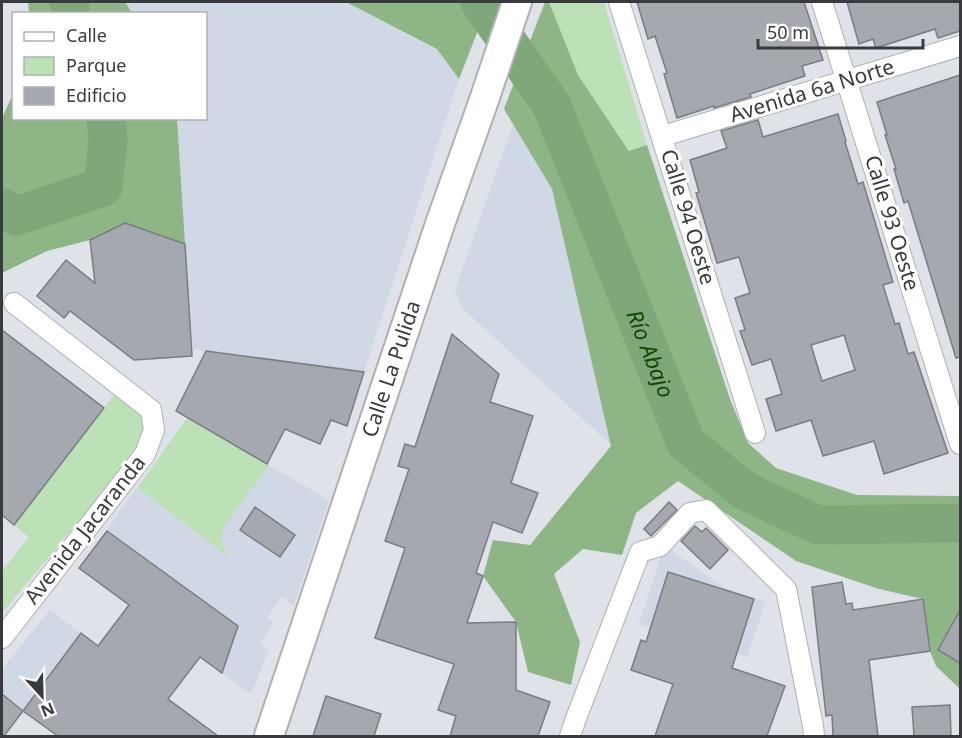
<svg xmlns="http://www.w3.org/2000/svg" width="962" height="738" font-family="'Noto Sans',sans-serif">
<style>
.built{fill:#d1d8e5}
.green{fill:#bde1b6}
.forest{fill:#8eb586}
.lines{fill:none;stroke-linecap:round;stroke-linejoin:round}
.river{stroke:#80a779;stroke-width:39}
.building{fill:#a5a8af;stroke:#797d82;stroke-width:1.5;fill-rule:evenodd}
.minor-casing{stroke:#adb1b7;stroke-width:22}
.secondary-casing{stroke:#adb1b7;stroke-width:32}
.minor{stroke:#fff;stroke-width:20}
.secondary{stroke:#fff;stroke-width:28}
.labels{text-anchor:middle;stroke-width:6;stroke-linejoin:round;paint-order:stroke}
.street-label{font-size:21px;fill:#383a3d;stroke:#fff}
.water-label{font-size:22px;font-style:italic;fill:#114604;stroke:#fff}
</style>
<rect width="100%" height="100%" fill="#dfe2e9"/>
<g class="built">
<path d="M125 2H346L437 49 459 79 364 372 191 349 177 119 206 118V14L132 13Z"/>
<path d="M513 124 552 189 612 446 462 308 455 290Z"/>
<path d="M187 418 329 500 294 606 282 597 267 618 273 623 261 643 269 650 251 694 79 568Z"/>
<path d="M665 550 672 551 725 588 766 602 747 657 639 624 662 553Z"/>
<path d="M50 610 218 736H58L2 694V669Z"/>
</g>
<g class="green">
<path d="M549 2H604L647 145 630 151 578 75Z"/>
<path d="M115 394 143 416V431L135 454 2 613V571L29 537 14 525Z"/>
<path d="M187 418 269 465 224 527C219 542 222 545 230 558L138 488Z"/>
</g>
<g class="forest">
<path d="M28 2H125L132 13H29Z"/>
<path d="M346 2H489L459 79 437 49Z"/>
<path d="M545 2H549L578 75 629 151 647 145 730 399 748 443 776 468 857 495 960 496V689L936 666 930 651 923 599 879 589 796 561 678 481 636 513 622 555 583 549 554 574 580 642 571 685 528 672 516 622 483 576 493 540 530 545 611 446 552 189 504 109Z"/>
<path d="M13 94 14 118 177 119 185 244 125 223 90 240 47 251 4 272H2V118Z"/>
</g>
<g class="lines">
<g class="river">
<path d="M69 2 71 14"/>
<path id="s1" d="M480 2 552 106 686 443 745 491 818 525 960 523"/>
<path d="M2 208 16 216 103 187 108 140 106 118"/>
</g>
</g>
<g class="building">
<path d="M637 2H804L823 60 802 66 805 76 750 94 751 97 714 108V106L677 118 664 74 667 73 655 36 648 39Z"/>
<path d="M847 2H960V31L938 38 935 29 876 48 873 39 859 44Z"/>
<path d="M960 75V357L956 358 908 201 904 203 894 169H896L885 135H887L877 102Z"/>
<path d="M838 114 846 141 845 142 858 184 863 182 893 282 883 285 895 324 899 323 908 354 914 352 948 453 884 474 874 441 823 456 811 420 776 431 766 399 782 394 771 359 752 365 740 331 745 330 735 298 750 293 739 257 717 263 696 193 699 192 690 160 727 148 721 131 758 120 763 137ZM844 335 855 370 822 381 811 345Z"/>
<path d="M125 223 185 244 192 356 134 360 70 311 64 318 37 296 66 260 95 283 90 240Z"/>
<path d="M2 330 104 408 14 525 2 515Z"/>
<path d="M452 334 499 374 490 402 533 416 511 483 538 493 522 533 493 522 476 573 483 576 467 623 516 622V690L550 702 538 736H450L456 716 438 710 454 664 375 638 405 548 385 541 409 469 398 466 405 444 415 447Z"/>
<path d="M206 351 364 372 347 426 331 420 320 444 285 429 267 464 176 411Z"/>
<path d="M669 502 677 510 651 536 644 529Z"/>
<path d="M255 507 295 535 280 557 240 530Z"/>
<path d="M695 526 702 532 706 528 728 550 710 569 681 541Z"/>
<path d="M107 531 238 626 222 673 200 657 168 699 218 736H58L23 711 4 736H2V694L23 711 81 633 98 646 129 605 79 568Z"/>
<path d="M668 572 754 599 732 668 785 686 767 736H655L673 684 631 670 641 640 646 642Z"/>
<path d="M842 582 846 604 852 603 853 610 923 599 930 651 869 660 878 736H833L832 715 826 716 812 587Z"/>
<path d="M960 610V663L938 650Z"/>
<path d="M326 696 381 714 374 736H313Z"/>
<path d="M950 705 951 736H914L912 707Z"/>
</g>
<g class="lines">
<defs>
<g id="minor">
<path d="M619 2 755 433"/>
<path d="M822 2 960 444"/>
<path d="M663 136 960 46"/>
<path d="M2 638 145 454 154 430 151 410 14 303"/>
<path d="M570 736 575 721 640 552 660 546 690 513 706 510 786 589 813 726 814 736"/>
</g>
<g id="secondary">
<path id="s2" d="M269 736 440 224 483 103 517 2"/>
</g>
</defs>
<use href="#minor" class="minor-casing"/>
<use href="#secondary" class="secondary-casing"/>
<use href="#minor" class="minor"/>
<use href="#secondary" class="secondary"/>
</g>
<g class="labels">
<g class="street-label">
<text transform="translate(812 91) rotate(-17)" y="7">Avenida 6a Norte</text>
<text transform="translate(688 217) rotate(73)" y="7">Calle 94 Oeste</text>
<text transform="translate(892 223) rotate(73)" y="7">Calle 93 Oeste</text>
<text dy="7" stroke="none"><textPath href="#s2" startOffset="387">Calle La Pulida</textPath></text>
<text transform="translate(85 530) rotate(-52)" y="7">Avenida Jacaranda</text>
</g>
<g class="water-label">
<text dy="8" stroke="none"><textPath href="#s1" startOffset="393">Río Abajo</textPath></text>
</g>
</g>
<rect width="962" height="738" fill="none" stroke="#383a3d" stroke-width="6"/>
<rect x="12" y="12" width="195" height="108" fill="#ffffff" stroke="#afb0b1" stroke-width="1.5"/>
<rect x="24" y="32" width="30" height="9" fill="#ffffff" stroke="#afb0b1" stroke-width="1.5"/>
<text x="66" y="42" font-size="18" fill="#383a3d">Calle</text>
<rect x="24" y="57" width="30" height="18" fill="#bde1b6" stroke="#afb0b1" stroke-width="1.5"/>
<text x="66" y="72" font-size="18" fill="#383a3d">Parque</text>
<rect x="24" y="87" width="30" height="18" fill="#a5a8af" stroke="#afb0b1" stroke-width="1.5"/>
<text x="66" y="102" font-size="18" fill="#383a3d">Edificio</text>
<g transform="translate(42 696) rotate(158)" stroke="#ffffff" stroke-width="4.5" paint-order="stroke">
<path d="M0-4.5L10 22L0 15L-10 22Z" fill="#383a3d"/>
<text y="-9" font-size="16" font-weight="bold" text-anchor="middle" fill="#383a3d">N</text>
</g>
<path d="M758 39v9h165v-9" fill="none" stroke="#383a3d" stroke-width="3"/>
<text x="767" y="39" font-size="18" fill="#383a3d" stroke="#ffffff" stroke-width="4.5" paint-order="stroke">50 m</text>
</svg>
